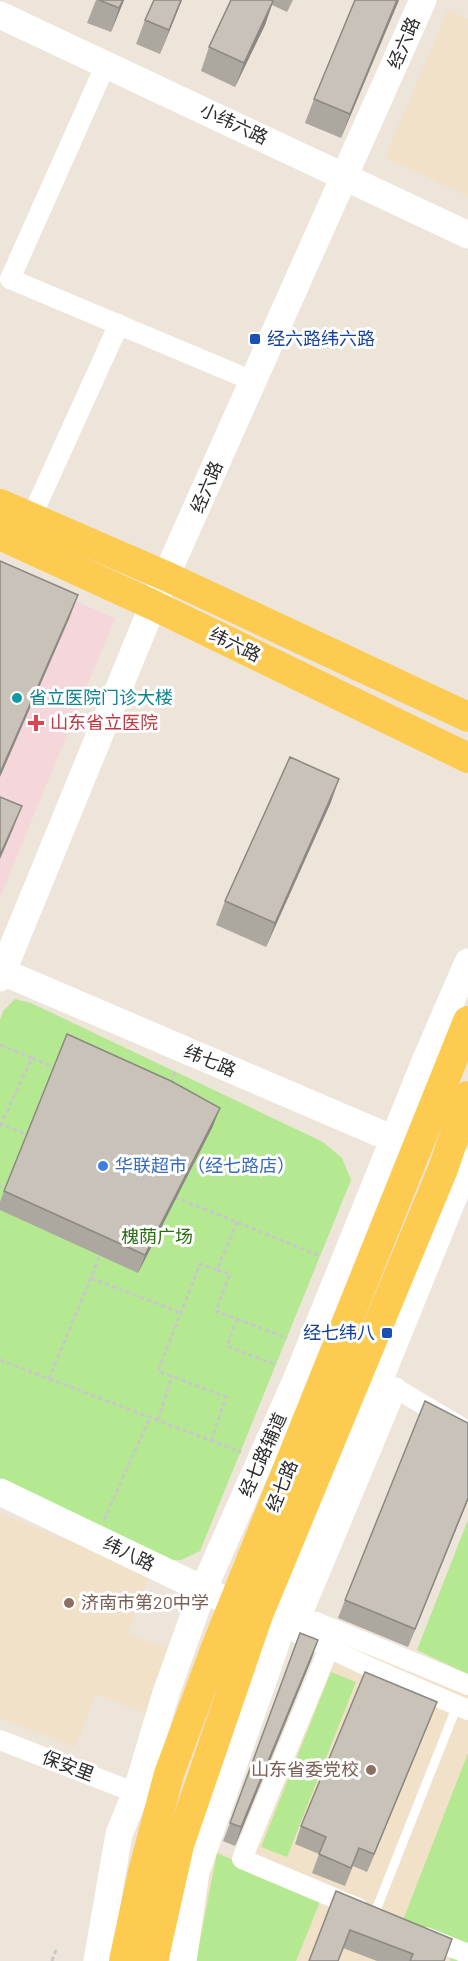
<svg xmlns="http://www.w3.org/2000/svg" width="468" height="1961" font-family="Barlow,'Noto Sans SC',sans-serif">
<style>
.education{fill:#f1e1c8}
.medical{fill:#f5d6da}
.green{fill:#b4e991}
.lines{fill:none;stroke-linecap:round;stroke-linejoin:round}
.path{stroke:#c8c8c8;stroke-width:3;stroke-dasharray:4.5 3;stroke-linecap:butt}
.lane{stroke:#fff;stroke-width:9}
.street{stroke:#fff;stroke-width:20}
.secondary{stroke:#fff;stroke-width:27}
.primary{stroke:#fdcb50;stroke-width:30}
.wall{fill:#aca79f}
.shaded-wall{fill:#8c8882}
.building{fill:#c8c2b9;stroke:#8c8882;stroke-width:1.5}
.transit-dot{fill:#1a4fb4;stroke:#fff;stroke-width:2}
.culture-dot{fill:#0f9aa8;stroke:#fff;stroke-width:2}
.health-dot{fill:#e0444e;stroke:#fff;stroke-width:2}
.shop-dot{fill:#3f7fe0;stroke:#fff;stroke-width:2}
.education-dot{fill:#8d6e63;stroke:#fff;stroke-width:2}
.labels{text-anchor:middle;stroke-width:6;stroke-linejoin:round;paint-order:stroke}
.street-label{font-size:18px;fill:#2a2a2a;stroke:#fff}
.transit-label{font-size:18px;fill:#164399;stroke:#fff;text-anchor:start}
.culture-label{font-size:18px;fill:#0d838f;stroke:#fff;text-anchor:start}
.health-label{font-size:18px;fill:#be3a42;stroke:#fff;text-anchor:start}
.shop-label{font-size:18px;fill:#366cbe;stroke:#fff;text-anchor:start}
.park-label{font-size:18px;fill:#2b6d13;stroke:#fff}
.education-label{font-size:18px;fill:#785e54;stroke:#fff;text-anchor:start}
</style>
<rect width="100%" height="100%" fill="#ede4da"/>
<g class="education">
<path d="M448 10 468 19V196L385 157Z"/>
<path d="M0 1514 151 1572 127 1633 180 1653 155 1717 96 1694 75 1747 0 1718Z"/>
<path d="M327 1635 468 1689V1961H190L208 1851 241 1857Z"/>
</g>
<path class="medical" d="M0 570 115 618 0 897Z"/>
<g class="green">
<path d="M15 999 31 1003 323 1142 342 1158 351 1180 200 1551 181 1560H165L0 1481V1020L3 1011Z"/>
<path d="M468 1520V1674L417 1650Z"/>
<path d="M331 1672 356 1682 287 1857 261 1847Z"/>
<path d="M468 1753V1961H450L456 1943 403 1920Z"/>
<path d="M217 1853 321 1899 296 1961H196Z"/>
</g>
<g class="lines">
<g class="path">
<path d="M0 1045 32 1058 1 1124"/>
<path d="M32 1058 55 1068"/>
<path d="M171 1083 175 1072"/>
<path d="M0 1126 1 1124 30 1136"/>
<path d="M0 1185V1188"/>
<path d="M175 1197 320 1256"/>
<path d="M217 1270 230 1274 216 1311 237 1319 227 1346 276 1365"/>
<path d="M91 1278 181 1313"/>
<path d="M237 1319 287 1338"/>
<path d="M0 1360 241 1452"/>
<path d="M49 1379 101 1253"/>
<path d="M158 1420 172 1376"/>
<path d="M211 1441 226 1397 158 1371 200 1264 217 1270 237 1222"/>
<path d="M104 1520 150 1417"/>
<path d="M52 1961 56 1950"/>
</g>
<path class="lane" d="M374 1915 457 1706"/>
<g class="street">
<path d="M106 64 10 279 253 381"/>
<path d="M31 518 119 324"/>
<path d="M385 1382 468 1431"/>
<path d="M261 1616 371 1668 468 1710"/>
<path d="M288 1619 316 1622 468 1685"/>
<path d="M300 1620 397 1388"/>
<path d="M329 1648 242 1859 358 1908"/>
<path d="M0 1740 136 1793"/>
<path d="M426 1937 468 1954"/>
</g>
<g class="secondary">
<path d="M0 15 468 235"/>
<path d="M3 972 393 1139 408 1149"/>
<path d="M0 978 153 605 423 0"/>
<path d="M0 1492 219 1597"/>
<path d="M97 1961 119 1834 136 1793 166 1693 203 1590 297 1378 426 1059 468 962"/>
<path d="M183 1961 196 1872 277 1641 258 1615 285 1612 468 1162"/>
</g>
<g class="primary">
<path d="M0 504 168 577 468 717"/>
<path d="M0 535 153 605 468 758"/>
<path d="M124 1961 143 1872 169 1774 217 1645 468 1021"/>
<path d="M153 1961 179 1845 258 1615 443 1169 468 1096"/>
</g>
</g>
<g class="wall">
<path d="M96 0H124L111 32 87 23Z"/>
<path d="M231 0H293L287 12 272 5 265 25 235 87 201 71 209 47Z"/>
<path d="M399 0 341 138 305 123 314 99Z"/>
<path d="M179 7 160 54 136 44 145 20Z"/>
<path d="M331 802 266 947 216 925 225 901Z"/>
<path d="M213 1126 138 1273 0 1210V1202L4 1191Z"/>
<path d="M468 1500 408 1647 338 1618 345 1600Z"/>
<path d="M312 1658 235 1846 223 1841 230 1823Z"/>
<path d="M430 1720 367 1872 353 1866 345 1886 312 1873 319 1854 295 1844 301 1826Z"/>
<path d="M336 1891 444 1961H377L343 1948Z"/>
</g>
<g class="shaded-wall">
<path d="M123 0H124L111 32 119 8Z"/>
<path d="M181 0H182L160 54 169 30Z"/>
<path d="M397 0H399L341 138 350 114Z"/>
<path d="M273 1 265 25 235 87 244 63Z"/>
<path d="M78 595 69 619 0 777V773Z"/>
<path d="M339 779 331 802 266 947 275 923Z"/>
<path d="M22 806 13 829 0 859V855Z"/>
<path d="M220 1108 213 1126 138 1273 145 1255Z"/>
<path d="M468 1498V1500L408 1647 415 1629Z"/>
<path d="M318 1640 312 1658 235 1846 241 1827Z"/>
<path d="M437 1702 430 1720 367 1872 374 1854Z"/>
</g>
<g class="building">
<path d="M99 0H123L119 8Z"/>
<path d="M154 0H181L169 30 145 20Z"/>
<path d="M231 0H271L273 1 244 63 209 47Z"/>
<path d="M355 0H397L350 114 314 99Z"/>
<path d="M0 561 78 595 0 773Z"/>
<path d="M290 757 339 779 275 923 225 901Z"/>
<path d="M0 797 22 806 0 855Z"/>
<path d="M67 1034 171 1081 220 1108 145 1255 4 1191Z"/>
<path d="M425 1401 468 1423V1498L415 1629 345 1600Z"/>
<path d="M300 1633 318 1640 241 1827 230 1823Z"/>
<path d="M365 1672 437 1702 374 1854 359 1848 351 1868 319 1854 326 1837 301 1826Z"/>
<path d="M336 1891 452 1939 444 1961H410L413 1954 350 1930 338 1961H309Z"/>
</g>
<g class="transit-dot">
<rect x="249" y="333" width="12" height="12" rx="3"/>
<rect x="381" y="1327" width="12" height="12" rx="3"/>
</g>
<circle class="culture-dot" cx="17" cy="698" r="6"/>
<path class="health-dot" d="M33 714h6v6h6v6h-6v6h-6v-6h-6v-6h6z"/>
<circle class="shop-dot" cx="103" cy="1166" r="6"/>
<g class="education-dot">
<circle cx="69" cy="1603" r="6"/>
<circle cx="371" cy="1770" r="6"/>
</g>
<g class="labels">
<g class="street-label">
<text transform="translate(404 43) rotate(-67)" y="6">经六路</text>
<text transform="translate(234 124) rotate(25)" y="6">小纬六路</text>
<text transform="translate(207 487) rotate(-67)" y="6">经六路</text>
<text transform="translate(235 645) rotate(26)" y="6">纬六路</text>
<text transform="translate(210 1061) rotate(23)" y="6">纬七路</text>
<text transform="translate(263 1455) rotate(-66)" y="6">经七路辅道</text>
<text transform="translate(282 1486) rotate(-68)" y="6">经七路</text>
<text transform="translate(129 1554) rotate(26)" y="6">纬八路</text>
<text transform="translate(68 1766) rotate(21)" y="6">保安里</text>
</g>
<g class="transit-label">
<text x="267" y="345">经六路纬六路</text>
<text x="375" y="1339" text-anchor="end">经七纬八</text>
</g>
<g class="culture-label">
<text x="29" y="704">省立医院门诊大楼</text>
</g>
<g class="health-label">
<text x="50" y="729">山东省立医院</text>
</g>
<g class="shop-label">
<text x="115" y="1172">华联超市（经七路店）</text>
</g>
<g class="park-label">
<text x="157" y="1243">槐荫广场</text>
</g>
<g class="education-label">
<text x="81" y="1609">济南市第20中学</text>
<text x="359" y="1776" text-anchor="end">山东省委党校</text>
</g>
</g>
</svg>
